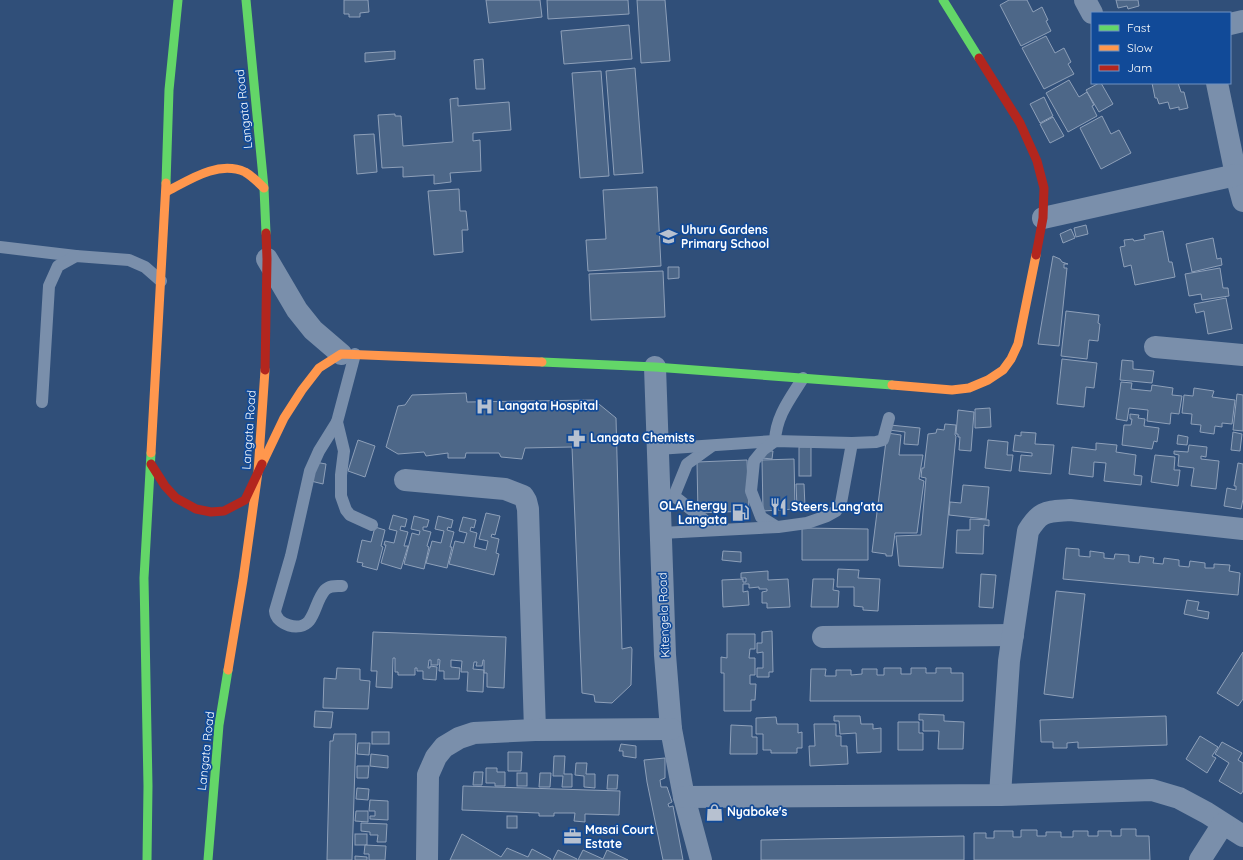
<svg xmlns="http://www.w3.org/2000/svg" width="1243" height="860" font-family="Quicksand,sans-serif">
<style>
.building{fill:#4d6788;stroke:#8ea0b9}
.lines{fill:none;stroke-linecap:round;stroke-linejoin:round}
.lane{stroke:#7a8fab;stroke-width:12}
.street{stroke:#7a8fab;stroke-width:22}
.fast{stroke:#63d668;stroke-width:9}
.slow{stroke:#ff974d;stroke-width:9}
.jam{stroke:#b3261e;stroke-width:9}
.labels{text-anchor:middle;stroke-width:3.5;stroke-linejoin:round;paint-order:stroke}
.street-label{font-size:12px;fill:#fff;stroke:#114a98}
.poi-label{font-size:12px;font-weight:bold;fill:#fff;stroke:#114a98;text-anchor:start}
</style>
<rect width="100%" height="100%" fill="#304f79"/>
<g class="building">
<path d="M344 0H368L369 12 360 13V17H349V14H344Z"/>
<path d="M486 0H540L542 17 489 23Z"/>
<path d="M547 0H628L629 14 548 19Z"/>
<path d="M637 0H665L670 61 641 63Z"/>
<path d="M1009 0H1027L1033 12 1042 7 1048 20 1046 21 1051 31 1021 46 1000 5Z"/>
<path d="M1116 0H1138L1139 6 1128 9 1127 6 1118 8Z"/>
<path d="M629 25 632 59 564 64 561 31Z"/>
<path d="M1046 36 1055 53 1064 48 1071 62 1068 64 1074 74 1044 89 1022 48Z"/>
<path d="M395 51V59L365 62V53Z"/>
<path d="M483 59 485 89H476L474 60Z"/>
<path d="M635 68 643 173 614 175 606 71Z"/>
<path d="M601 71 609 176 580 178 572 73Z"/>
<path d="M1069 80 1079 97 1087 92 1094 105 1092 106 1097 116 1068 132 1046 93Z"/>
<path d="M1099 83H1101L1113 104 1099 112 1086 90Z"/>
<path d="M1152 83H1178L1181 92H1184L1188 108 1179 110V107L1170 109 1168 102 1159 104 1157 98H1155Z"/>
<path d="M1044 97 1053 116 1040 123 1030 104Z"/>
<path d="M458 98V106L509 102 511 130 473 133V141L480 140 481 171 450 173 451 182 434 184V175L403 177V167L382 168 378 115 395 114V116H401L403 146 453 142 450 99Z"/>
<path d="M1102 116 1111 134 1119 130 1131 153 1101 169 1080 128Z"/>
<path d="M1053 117 1064 136 1050 143 1040 124Z"/>
<path d="M374 134 377 172 357 174 354 135Z"/>
<path d="M657 187 661 266 588 271 586 240 606 239 603 190Z"/>
<path d="M459 189 460 211H466L468 230H462L463 252 434 255 428 191Z"/>
<path d="M1086 225 1088 234 1076 237 1074 228Z"/>
<path d="M1071 229 1075 238 1063 243 1060 234Z"/>
<path d="M1163 231 1169 262H1172L1175 277 1135 285 1131 265 1124 267 1120 247 1125 246 1124 240 1133 239 1134 241 1145 239 1144 235Z"/>
<path d="M1213 238 1217 259 1221 258 1222 265 1192 272 1186 244Z"/>
<path d="M1053 256 1060 259 1062 262 1068 264H1064V268H1067L1059 346 1038 344Z"/>
<path d="M668 267H679V278L668 279Z"/>
<path d="M1220 268 1223 288H1228L1229 296 1202 300 1201 294 1189 296 1185 274Z"/>
<path d="M663 271 665 317 591 320 589 274Z"/>
<path d="M1226 298 1232 329 1208 334 1204 311 1196 313 1194 304Z"/>
<path d="M1066 311 1099 315 1098 323 1100 324 1098 341 1089 340 1087 359 1061 356Z"/>
<path d="M1062 359 1097 363 1094 388 1086 387 1084 407 1057 404Z"/>
<path d="M1122 360 1133 361V369L1154 371 1152 383 1120 380Z"/>
<path d="M1121 382 1132 383 1131 389 1151 391 1152 385 1173 388 1172 395 1182 396 1179 414 1171 413 1170 424 1147 421 1148 410 1129 408 1127 421 1116 419Z"/>
<path d="M1194 388 1214 391 1212 397 1235 400 1232 424 1222 423V427L1215 426 1214 434 1200 432 1201 425 1191 424 1192 414 1182 413 1184 395 1193 396Z"/>
<path d="M466 393 467 402 594 400 616 418 622 649 631 647 632 649 631 685 612 703 595 702 594 695 582 693 572 447 525 448 522 459 501 457 499 453H466L465 458H448V453L426 456 424 452 398 454 386 447 398 406 405 405 412 395Z"/>
<path d="M1237 394 1243 395V431L1233 430Z"/>
<path d="M990 408 991 427 975 428V409Z"/>
<path d="M958 410 974 412 971 451 959 450 960 437H958V434H956Z"/>
<path d="M1130 414 1139 415 1138 418 1145 419 1144 426 1159 428 1157 442 1154 441 1152 449 1122 445 1124 425H1131L1132 419H1130Z"/>
<path d="M945 424 956 425 955 435 956 436 943 568 899 566 896 536 921 535 926 478 921 477 922 468H924L928 434 936 433 937 429 944 430Z"/>
<path d="M890 425 920 428 918 445 904 444 905 432 889 430Z"/>
<path d="M1021 432 1036 433 1035 444 1054 445 1051 474 1019 471 1021 455 1032 456V453L1013 451 1015 435 1021 436Z"/>
<path d="M1233 432 1242 434 1240 451 1231 450Z"/>
<path d="M887 433 901 435 899 455H923L919 479 924 481 917 533H895L892 556H886V554L872 552Z"/>
<path d="M1178 435 1188 437 1187 445 1177 444Z"/>
<path d="M358 440 375 446 365 477 348 471Z"/>
<path d="M988 440 1008 442 1007 455H1013L1011 471 985 468Z"/>
<path d="M1096 443 1117 445 1116 452 1136 455 1134 475 1142 476 1141 485 1104 481 1106 463 1094 462 1093 477 1069 474 1072 447 1096 450Z"/>
<path d="M1189 445 1207 447 1206 457 1201 456V459L1219 461 1216 489 1191 486 1194 468 1178 466 1179 455 1174 454V451L1188 452Z"/>
<rect x="799" y="447" width="12" height="29"/>
<path d="M766 451H773L772 459 762 458Z"/>
<path d="M1155 455 1175 457 1174 470H1180L1178 486 1151 482Z"/>
<path d="M794 459 795 509 763 511 762 460Z"/>
<path d="M747 460 749 511 698 513 697 462Z"/>
<path d="M315 462 326 464 323 484 311 481Z"/>
<path d="M1238 463 1243 464V499L1241 509 1224 506 1227 488 1236 490V486H1234Z"/>
<path d="M796 484H804L805 507H797Z"/>
<path d="M963 485 989 487 986 519 949 515 950 502 961 503Z"/>
<path d="M486 513 500 516 495 535 492 534 491 537 499 539 496 553 499 554 494 575 449 564 455 541 464 543 467 533 459 531 463 517 476 520 474 528 471 527 470 531 477 533 474 547 486 550 488 541 479 539Z"/>
<path d="M393 515 407 519 405 527 401 526 400 530 408 532 404 546H408L401 569 381 563 386 545H384L385 541 394 543 397 531 389 529Z"/>
<path d="M414 516 429 520 427 527H423V530L431 532 427 546 429 547 424 569 404 564 412 533 419 535 420 531 411 529Z"/>
<path d="M438 516 453 520 451 528 448 527 447 530 454 532 450 547H452L447 568 426 563 432 541 441 543 444 531 435 529Z"/>
<path d="M970 519 989 520V526L984 525 983 554 956 553 957 530H970Z"/>
<path d="M375 527 385 530 381 546 383 547 377 570 362 566 363 563 357 562 362 540 371 542Z"/>
<path d="M802 528 868 529V560H802Z"/>
<path d="M1066 548 1079 549V556L1090 557V551L1104 553V558L1114 559 1115 554 1129 555V562L1139 563 1140 556 1154 558 1153 563 1163 564 1164 558 1179 560V566L1189 567 1190 561 1205 563V568H1214V564L1230 565 1229 571 1240 573 1238 595 1063 579Z"/>
<path d="M723 551 741 552V562L722 560Z"/>
<path d="M838 569 859 570 858 578 880 579 878 611 863 610V607L854 606V587H837Z"/>
<path d="M768 571V580L788 579 790 607 767 608V603H762V592L767 591V589H759V587L749 588V584H743V592L748 591 749 605 723 607 722 580 743 579V582H746V578H741V573Z"/>
<path d="M981 574 996 575 993 608 979 607Z"/>
<path d="M813 579H834L833 590 839 591 838 607H811Z"/>
<path d="M1056 591 1085 594 1073 698 1044 694Z"/>
<path d="M1187 600 1199 602 1197 610 1209 612 1208 619 1184 614Z"/>
<path d="M772 631 773 672H769V677H757V668H763V652L757 653V643H762V632Z"/>
<path d="M373 632 506 637 504 688 487 687V673H484V660H483L482 666H476L477 662H474L473 669 484 670 483 692 467 691 468 672H461L462 661 451 660V667L460 668 459 679H444V671H439L440 660 438 659V665H431V660H429L428 668H430V666L437 667 436 680 423 679V671H417V668H415V675H398V672H395V658H393L392 688 376 687 377 671H371Z"/>
<path d="M727 634H755V649H750L749 658H755V675H750V684H756L755 700H751V711H724V673H721V657L727 658Z"/>
<path d="M1243 652V699L1238 706 1217 693Z"/>
<path d="M337 668 360 669V680L370 681 368 709 323 708 324 678 336 679Z"/>
<path d="M884 668H901V674H911V668H926V673H936V668H951V673H963V701H810L811 669H826L825 676H836V670H851V675L862 674V669H877V675H884Z"/>
<path d="M315 711 333 712 331 728 314 727Z"/>
<path d="M919 714 944 715V721L964 722 963 749H938L939 731H923V720H919Z"/>
<path d="M834 716H860L861 724H873V729L881 728V752L857 753 856 733 840 734 839 721H834Z"/>
<path d="M1166 716 1167 745 1078 748V742L1067 743V748H1053V742H1041L1040 720Z"/>
<path d="M776 717 777 724H798V733L802 732V748H797V753H771V750H763V734H756V718Z"/>
<path d="M898 722H919V733H923V750H898Z"/>
<path d="M814 724H836V736H841V746H847L848 764 810 766 809 746H815Z"/>
<path d="M731 725 752 726V737H757V754H730Z"/>
<rect x="372" y="732" width="17" height="12"/>
<path d="M334 734H356L352 860H327L330 741H333Z"/>
<path d="M1200 736 1218 747 1212 756 1216 758 1207 773 1186 759Z"/>
<path d="M1222 742 1242 753 1238 760 1243 763V791L1241 794 1219 781 1229 763 1215 754Z"/>
<path d="M358 743H370L369 755 357 754Z"/>
<path d="M621 744 636 746V758L623 756V751H619Z"/>
<path d="M508 752H522L521 771H508Z"/>
<path d="M371 754 388 756V768L370 766Z"/>
<path d="M554 756H565L564 774H572V787H562L563 776H553Z"/>
<path d="M665 758V778L660 780 661 787H667L672 802 668 804 669 807 673 806 683 860H663L647 782 644 760Z"/>
<path d="M576 763H587L586 774H595V788L584 787V776L575 775Z"/>
<path d="M357 766H369L368 778H357Z"/>
<path d="M486 768H497V772H505V786H495V783H486Z"/>
<path d="M474 772H483L482 785H473Z"/>
<rect x="517" y="773" width="10" height="13"/>
<path d="M540 773H551L550 787H539Z"/>
<path d="M608 775H618L617 789H607Z"/>
<path d="M463 786 620 791 619 815 585 814V822L574 821 575 813H554V816H539V813L462 810Z"/>
<path d="M357 788 369 789 368 800 356 799Z"/>
<path d="M370 800 388 801V820L370 819V816H375V811H369Z"/>
<path d="M356 811H368V822L355 821Z"/>
<rect x="507" y="816" width="10" height="12"/>
<path d="M361 823 387 824 386 842H377L378 835H370V832L361 831Z"/>
<path d="M1121 829H1136V836H1149L1150 860H974V833H986V838H994V831H1013V837H1021V830H1037V836H1046V832H1061V837H1073V831H1088V836H1098V831H1111V836H1121Z"/>
<rect x="355" y="834" width="12" height="11"/>
<path d="M462 834 501 857 507 848 528 857 532 849 551 859V860H450Z"/>
<path d="M964 836V860H761V840Z"/>
<path d="M365 845 386 846 385 860H369V854H364Z"/>
<path d="M558 850 577 859V860H553Z"/>
<path d="M583 850 603 859 607 850 628 860H578Z"/>
<path d="M355 856 367 857V860H355Z"/>
</g>
<g class="lines">
<g class="lane">
<path d="M0 247 76 256"/>
<path d="M355 354 337 422 344 451 341 475V496L346 510 350 515 372 525"/>
<path d="M42 402 49 286 58 266 76 256 129 260 145 267 161 281"/>
<path d="M337 422 319 451 310 471 291 556 275 611C276 625 300 632 309 621 316 612 317 599 325 590 330 585 336 586 342 586"/>
<path d="M712 446 687 464 674 496 717 530"/>
<path d="M658 449 775 441 852 443 876 442 883 440 889 418"/>
<path d="M777 527 761 517 751 491 754 461 763 450 775 441C776 416 790 399 803 378"/>
<path d="M661 533 778 527 807 523 827 516 836 511 841 503 852 443"/>
</g>
<g class="street">
<path d="M1085 0 1092 13"/>
<path d="M1230 24 1243 21"/>
<path d="M1217 83 1236 175 1243 201"/>
<path d="M1043 218 1236 175"/>
<path d="M267 259 297 310 313 330 341 354"/>
<path d="M1155 347 1243 355"/>
<path d="M655 367 665 655 671 729 684 797 701 860"/>
<path d="M405 480 505 489 523 496 526 501 528 509 535 730"/>
<path d="M823 637 1013 635"/>
<path d="M1000 795 1009 661 1028 531C1041 510 1046 512 1070 510L1243 529"/>
<path d="M684 797 1000 795 1152 790 1179 798 1207 813 1243 836"/>
<path d="M427 860 428 775 436 757 444 747 459 738 474 733 535 730 671 729"/>
<path d="M1200 860 1223 824"/>
</g>
<g class="fast">
<path d="M246 0 264 188 266 233"/>
<path d="M943 0 979 58"/>
<path d="M166 183 169 90 178 0"/>
<path d="M542 362 655 367 892 385"/>
<path d="M147 860 148 786 144 578 151 453"/>
<path d="M208 860 219 725 228 670"/>
</g>
<g class="slow">
<path d="M166 192C189 180 218 160 245 172 252 176 258 182 264 188"/>
<path d="M892 385 952 390 969 388 988 380 1003 370 1011 359 1018 344 1036 255"/>
<path d="M151 453 166 183"/>
<path d="M262 464 284 418 302 390 319 368 341 354 542 362"/>
<path d="M228 670 243 580 258 472 265 370"/>
</g>
<g class="jam">
<path d="M979 58 1020 123 1037 161 1044 188 1043 218 1036 255"/>
<path d="M265 370 267 259 266 233"/>
<path d="M151 464 165 486 176 498 196 509 211 512 224 511 245 500 262 464"/>
</g>
</g>
<defs>
<symbol id="school-bare" viewBox="-9 -9 18 18"><path d="M0-5L7-2L0 1L-7-2ZM-4 1L0 2.5L4 1V4Q0 6-4 4Z" fill="#b7c1d0" stroke="#114a98" stroke-width="2.5" paint-order="stroke"/></symbol>
<symbol id="hospital-bare" viewBox="-9 -9 18 18"><path d="M-5-5h3v3.5h4V-5h3V5h-3V1.5h-4V5h-3Z" fill="#b7c1d0" stroke="#114a98" stroke-width="2.5" paint-order="stroke"/></symbol>
<symbol id="pharmacy-bare" viewBox="-9 -9 18 18"><path d="M-2-6h4v4h4v4h-4v4h-4v-4h-4v-4h4Z" fill="#b7c1d0" stroke="#114a98" stroke-width="2.5" paint-order="stroke"/></symbol>
<symbol id="restaurant-bare" viewBox="-9 -9 18 18"><path d="M-5-6h1v4h1v-4h1v4h1v-4h1v5L-1.5 .5V6h-2V.5L-5-1ZM5-6V6H3V1.5H1.5Q1.5-4 5-6Z" fill="#b7c1d0" stroke="#114a98" stroke-width="2.5" paint-order="stroke"/></symbol>
<symbol id="fuel-bare" viewBox="-9 -9 18 18"><path d="M-5.5-6h7V0h2V4h1.3V-2.5L3-4.5l.8-.8L6-3V5H2.5V1h-1V6h-7ZM-4.2-4.7v3.2H.2V-4.7Z" fill="#b7c1d0" stroke="#114a98" stroke-width="2.5" paint-order="stroke"/></symbol>
<symbol id="shop-bare" viewBox="-9 -9 18 18"><path d="M-5-2.5h2.3a2.7 3.5 0 0 1 5.4 0H5L5.5 6h-11ZM-1.5-2.5h3a1.5 2.3 0 0 0-3 0Z" fill="#b7c1d0" stroke="#114a98" stroke-width="2.5" paint-order="stroke"/></symbol>
<symbol id="office-bare" viewBox="-9 -9 18 18"><path d="M-6-3h4V-5.5h4V-3h4V5H-6ZM-1-4.5V-3h2v-1.5ZM-6 0V1H6V0Z" fill="#b7c1d0" stroke="#114a98" stroke-width="2.5" paint-order="stroke"/></symbol>
</defs>
<g fill-rule="evenodd">
<use href="#school-bare" x="656" y="224" width="25" height="25"/>
<use href="#hospital-bare" x="472" y="394" width="25" height="25"/>
<use href="#pharmacy-bare" x="564" y="426" width="25" height="25"/>
<use href="#restaurant-bare" x="766" y="494" width="25" height="25"/>
<use href="#fuel-bare" x="728" y="500" width="25" height="25"/>
<use href="#shop-bare" x="702" y="800" width="25" height="25"/>
<use href="#office-bare" x="560" y="824" width="25" height="25"/>
</g>
<g class="labels">
<g class="street-label">
<text transform="translate(244 109) rotate(-96)" y="4">Langata Road</text>
<text transform="translate(249 430) rotate(-86)" y="4">Langata Road</text>
<text transform="translate(664 615) rotate(-92)" y="4">Kitengela Road</text>
<text transform="translate(206 751) rotate(-84)" y="4">Langata Road</text>
</g>
<g class="poi-label">
<text x="681" y="234">Uhuru Gardens<tspan x="681" dy="14">Primary School</tspan></text>
<text x="498" y="410">Langata Hospital</text>
<text x="590" y="442">Langata Chemists</text>
<text x="727" y="510" text-anchor="end">OLA Energy<tspan x="727" dy="14">Langata</tspan></text>
<text x="791" y="511">Steers Lang'ata</text>
<text x="727" y="816">Nyaboke's</text>
<text x="585" y="834">Masai Court<tspan x="585" dy="14">Estate</tspan></text>
</g>
</g>
<rect x="1091" y="12" width="140" height="72" fill="#114a98" stroke="#7092c1"/>
<rect x="1099" y="25" width="20" height="6" fill="#63d668" stroke="#7092c1"/>
<text x="1127" y="32" font-size="12" fill="#ffffff">Fast</text>
<rect x="1099" y="45" width="20" height="6" fill="#ff974d" stroke="#7092c1"/>
<text x="1127" y="52" font-size="12" fill="#ffffff">Slow</text>
<rect x="1099" y="65" width="20" height="6" fill="#b3261e" stroke="#7092c1"/>
<text x="1127" y="72" font-size="12" fill="#ffffff">Jam</text>
</svg>
